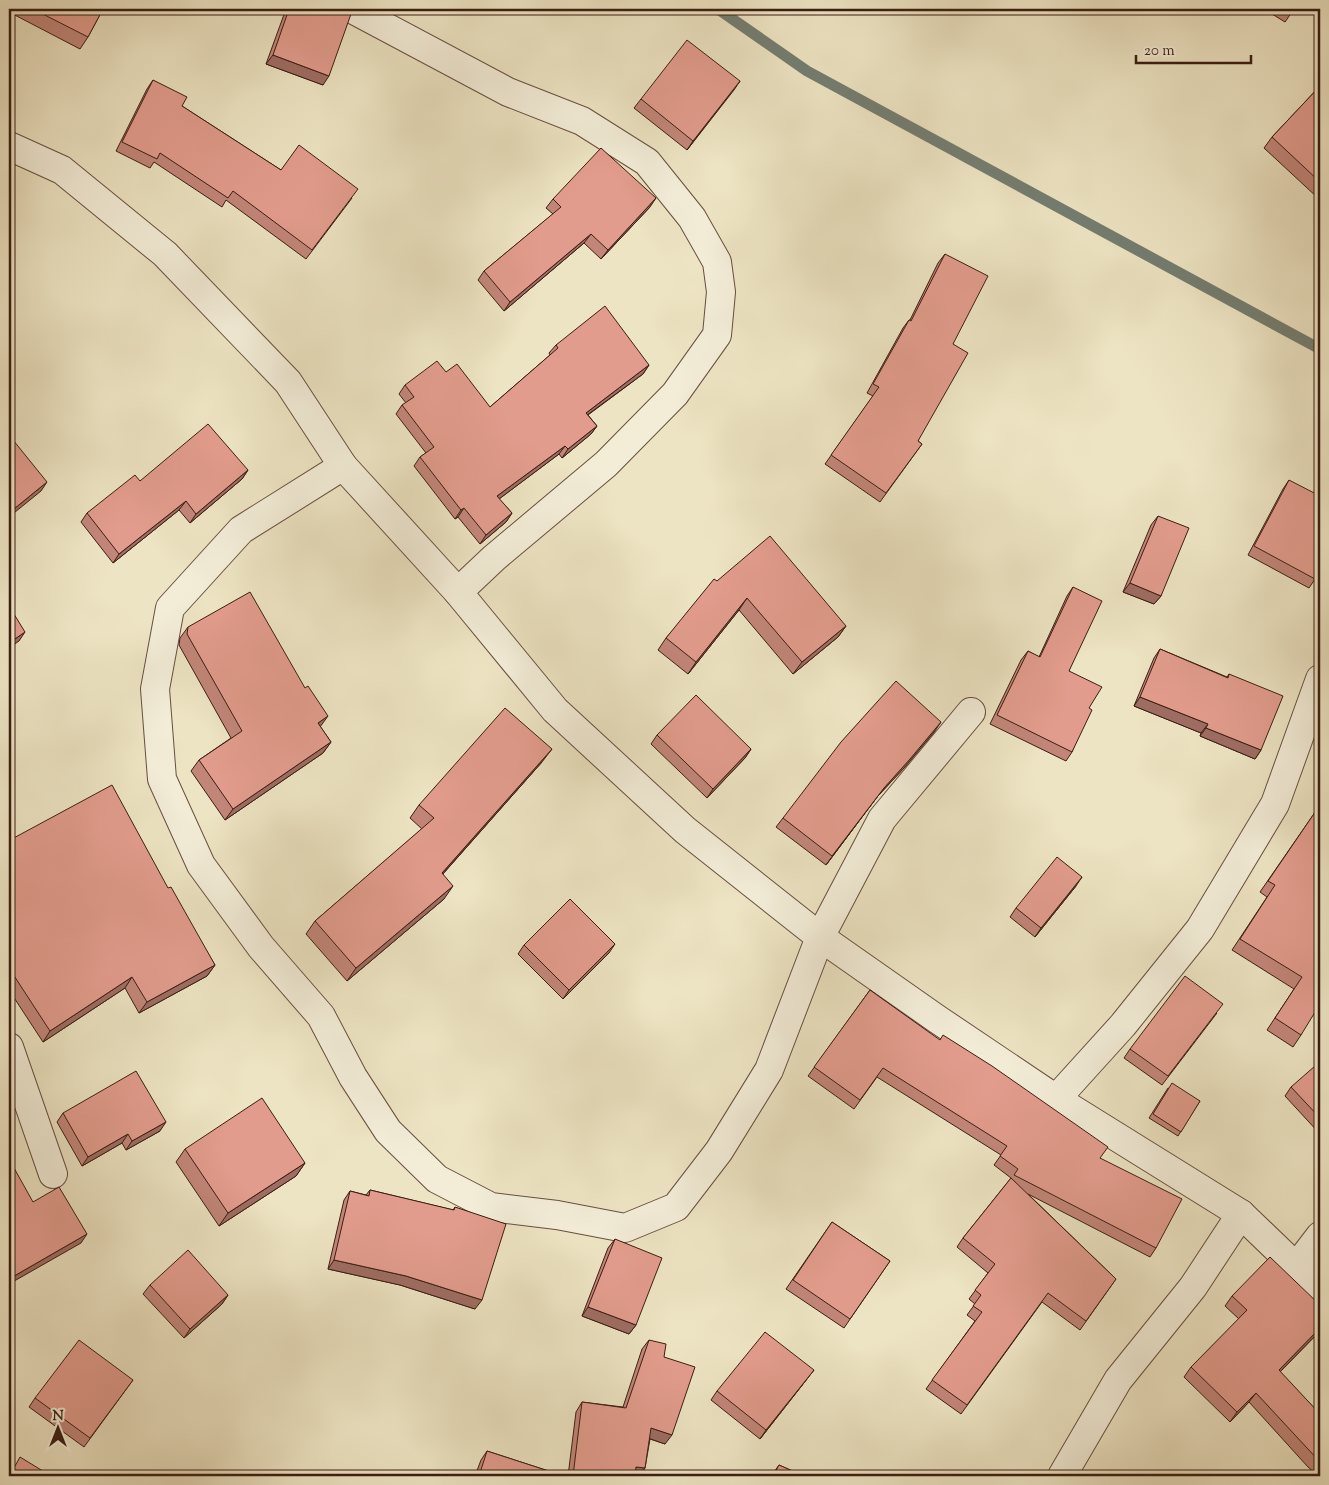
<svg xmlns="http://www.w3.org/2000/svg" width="1329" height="1485" font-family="'Sorts Mill Goudy',serif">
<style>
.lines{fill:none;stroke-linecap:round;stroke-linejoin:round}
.stream{stroke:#747e71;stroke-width:11}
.minor-casing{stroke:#684f3f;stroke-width:30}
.minor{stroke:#f3edd8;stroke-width:28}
.wall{fill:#c28679;stroke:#3b1d13}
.shaded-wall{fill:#9e6d63;stroke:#3b1d13}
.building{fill:#e29c8d;stroke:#3b1d13}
</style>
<rect width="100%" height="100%" fill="#ede4c3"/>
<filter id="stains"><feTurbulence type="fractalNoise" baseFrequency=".004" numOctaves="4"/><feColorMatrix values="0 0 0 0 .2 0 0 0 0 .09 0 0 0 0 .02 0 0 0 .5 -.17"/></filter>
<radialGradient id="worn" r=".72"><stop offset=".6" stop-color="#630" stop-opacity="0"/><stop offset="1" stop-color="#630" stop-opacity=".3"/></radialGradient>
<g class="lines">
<path class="stream" d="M718 9 807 71 1320 349"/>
<defs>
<g id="minor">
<path d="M352 9 508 92 582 121 647 162 692 218 717 262 721 292 717 335 675 394 606 464 494 558 458 592"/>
<path d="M9 146 62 170 165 254 288 382 343 466 458 592 555 710 685 830 820 937 937 1019 1056 1099 1241 1214 1320 1290"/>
<path d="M343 466 241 530 170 608 155 689 162 779 201 865 261 947 321 1016 353 1077 388 1131 437 1179 491 1207 557 1215 625 1228 676 1207 719 1151 769 1070 820 937 882 819 971 712"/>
<path d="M9 1047 53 1174"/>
<path d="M1056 1099 1123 1025 1200 929 1275 804 1320 679"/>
<path d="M1297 1266 1320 1236"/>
<path d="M1062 1476 1118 1380 1193 1287 1241 1214"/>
</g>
</defs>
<use href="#minor" class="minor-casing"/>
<use href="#minor" class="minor"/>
</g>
<g class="wall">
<path d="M9 9H103L88 37 80 49 9 12Z"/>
<path d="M286 9H345L323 85 266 64Z"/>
<path d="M1264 9H1294L1285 22Z"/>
<path d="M153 80 182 106 281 170 352 198 306 259 226 200 222 207 154 162 150 168 116 151 147 89Z"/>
<path d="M740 81 687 150 634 108 641 99Z"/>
<path d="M1320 86V198L1319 199 1264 148 1272 137Z"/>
<path d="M553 199 650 207 601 259 584 243 504 311 478 280 484 271 553 214 546 208Z"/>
<path d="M945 254 953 344 918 441 922 444 880 502 825 464 873 396 867 393 903 328 909 320H910L938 263Z"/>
<path d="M556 345 649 365 643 374 588 415 597 426 591 434 562 458 559 454 499 499 512 513 506 522 480 544 458 517 455 519 414 466 420 457 426 453 396 414 402 405 406 403 399 394 405 385 446 372 490 407 550 355 549 353Z"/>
<path d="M248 470 242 479 190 523 179 510 113 563 81 522 87 513 140 481Z"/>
<path d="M1289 480 1315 579 1309 588 1248 555 1283 489Z"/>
<path d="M1158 516 1161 596 1154 604 1123 592 1151 525Z"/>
<path d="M717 581 846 626 838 637 793 674 739 610 688 674 658 650 666 638Z"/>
<path d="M1073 587 1069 671 1089 708 1072 752 1066 761 990 724 1021 660 1028 651 1039 657 1067 596Z"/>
<path d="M188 627 320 726 331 742 323 753 225 820 191 771 199 760 231 738 179 645 180 638Z"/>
<path d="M1160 649 1227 677 1229 674 1261 750 1255 759 1200 736 1201 733 1134 706 1154 658Z"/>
<path d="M935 731 904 768 877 797 826 865 776 827 783 818Z"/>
<path d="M657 735 751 749 745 758 707 798 651 744Z"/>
<path d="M542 762 443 874 444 899 347 981 306 934 315 921 422 829 410 818 419 805Z"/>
<path d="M1320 805 1301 1035 1293 1047 1267 1030 1294 989 1232 950 1267 897 1260 892Z"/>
<path d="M9 836 10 840 168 888 215 965 207 976 139 1013 125 988 43 1042 9 990Z"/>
<path d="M1076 886 1035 937 1010 917 1016 908Z"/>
<path d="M524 945 609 953 563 999 518 954Z"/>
<path d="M870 990 1100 1158 1156 1248 1150 1257 1028 1194 1116 1279 1080 1330 1042 1302 961 1414 926 1389 975 1321 967 1315 975 1304 969 1299 988 1273 957 1247 963 1238 1011 1178 994 1165 1001 1155 877 1077 854 1109 808 1076Z"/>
<path d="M1217 1013 1162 1085 1124 1058 1130 1049Z"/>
<path d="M1320 1072V1134L1285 1096 1291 1087Z"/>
<path d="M1168 1088 1200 1101 1178 1136 1149 1118Z"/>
<path d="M63 1113 160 1131 126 1150 122 1143 82 1166 57 1122Z"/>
<path d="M185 1149 305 1163 296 1176 219 1226 176 1162Z"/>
<path d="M370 1190 453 1210 455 1207 475 1309 400 1285 328 1269 344 1200 350 1191 366 1195Z"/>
<path d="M832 1222 890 1261 844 1328 786 1289Z"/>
<path d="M615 1239 636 1325 629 1334 582 1316 608 1248Z"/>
<path d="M150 1285 228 1295 222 1304 184 1338 143 1294Z"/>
<path d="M1232 1296 1320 1305V1331L1280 1372 1320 1414V1476H1318L1308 1467 1249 1402 1230 1422 1184 1377 1191 1367 1239 1319 1225 1306Z"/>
<path d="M649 1340 664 1357 665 1444 650 1439 645 1468 639 1476H568L576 1412 582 1402 623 1407 642 1349Z"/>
<path d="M807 1379 760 1439 711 1400 717 1391Z"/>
<path d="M133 1380 84 1447 29 1407 35 1398Z"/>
<path d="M487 1451 564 1476H475L481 1460Z"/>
<path d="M779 1465 804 1476H771Z"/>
</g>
<g class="shaded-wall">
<path d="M273 55 329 76 323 85 266 64Z"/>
<path d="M740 81 734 90 687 150 693 141Z"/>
<path d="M656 198 650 207 601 259 608 250Z"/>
<path d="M591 234 584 243 504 311 510 302Z"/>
<path d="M649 365 643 374 579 421 586 413Z"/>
<path d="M597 426 591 434 562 458 568 449Z"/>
<path d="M565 446 559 454 491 505 497 496Z"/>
<path d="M248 470 242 479 190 523 196 514Z"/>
<path d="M47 482 41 491 9 517V513Z"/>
<path d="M186 501 179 510 113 563 119 554Z"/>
<path d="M464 508 458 517 455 519 461 510Z"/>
<path d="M512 513 506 522 480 544 486 535Z"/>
<path d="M1130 583 1161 596 1154 604 1123 592Z"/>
<path d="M747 598 739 610 688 674 696 662Z"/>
<path d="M846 626 838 637 793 674 802 662Z"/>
<path d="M25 632 19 641 9 648V643Z"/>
<path d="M1140 697 1208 724 1201 733 1134 706Z"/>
<path d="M328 716 320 727 318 723Z"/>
<path d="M941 722 935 731 904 768 877 797 826 865 884 788Z"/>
<path d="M1206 728 1261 750 1255 759 1200 736Z"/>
<path d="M331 742 323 753 225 820 233 809Z"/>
<path d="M552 749 542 762 432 886 442 873Z"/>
<path d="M751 749 745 758 707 798 713 789Z"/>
<path d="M1082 877 1076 886 1035 937 1041 928Z"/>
<path d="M453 886 444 899 347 981 356 968Z"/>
<path d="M615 944 609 953 563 999 569 990Z"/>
<path d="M215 965 207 976 139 1013 147 1002Z"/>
<path d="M132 977 125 988 43 1042 50 1031Z"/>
<path d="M166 1122 160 1131 126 1150 132 1141Z"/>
<path d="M128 1134 122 1143 82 1166 88 1157Z"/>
<path d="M305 1163 296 1176 219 1226 228 1213Z"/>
<path d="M87 1234 81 1243 9 1284V1279Z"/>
<path d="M334 1260 406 1276 482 1300 475 1309 400 1285 328 1269Z"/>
<path d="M228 1295 222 1304 184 1338 190 1329Z"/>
<path d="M588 1307 636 1325 629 1334 582 1316Z"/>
<path d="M1320 1328V1331L1272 1380 1279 1370Z"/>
<path d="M814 1370 807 1379 760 1439 766 1430Z"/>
<path d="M1256 1393 1249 1402 1230 1422 1237 1412Z"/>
<path d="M651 1428 672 1435 665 1444 645 1437Z"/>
<path d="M636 1467 645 1468 639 1476H630Z"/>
</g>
<g class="building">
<path d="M33 9H103L88 37Z"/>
<path d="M289 9H345L351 14 329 76 273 55Z"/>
<path d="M1285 9H1294L1291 13Z"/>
<path d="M687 40 740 81 693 141 641 99Z"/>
<path d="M153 80 187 97 182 106 281 170 299 145 358 189 312 250 233 191 228 198 160 153 157 159 122 142Z"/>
<path d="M1320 86V182L1272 137Z"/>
<path d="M601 148 656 198 608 250 591 234 510 302 484 271 561 207 553 199Z"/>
<path d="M945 254 988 276 953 344 968 353 918 441 922 444 886 493 831 455 879 387 873 384 909 320 911 321Z"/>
<path d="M605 306 649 365 586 413 597 426 568 449 565 446 497 496 512 513 486 535 464 508 461 510 420 457 434 447 402 405 414 397 405 385 437 361 446 372 457 364 490 407 558 348 556 345Z"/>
<path d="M208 424 248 470 196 514 186 501 119 554 87 513 135 475 140 481Z"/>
<path d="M9 435 47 482 9 513Z"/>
<path d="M1289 480 1320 496V570L1315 579 1254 546Z"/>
<path d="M1158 516 1189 528 1161 596 1130 583Z"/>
<path d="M770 536 846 626 802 662 747 598 696 662 666 638 714 579 717 581Z"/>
<path d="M1073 587 1102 601 1069 671 1102 687 1089 708 1092 710 1072 752 997 715 1028 651 1040 657Z"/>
<path d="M250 592 305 688 308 686 328 716 318 723 331 742 233 809 199 760 242 731 187 634 188 627Z"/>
<path d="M9 606 25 632 9 643Z"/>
<path d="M1160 649 1228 678 1229 674 1283 696 1261 750 1206 728 1208 724 1140 697Z"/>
<path d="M896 681 941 722 910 759 884 788 832 856 783 818 841 742Z"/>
<path d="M696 695 751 749 713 789 657 735Z"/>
<path d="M505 708 552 749 442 873 453 886 356 968 315 921 434 818 419 805Z"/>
<path d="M112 785 168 888 171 887 215 965 147 1002 132 977 50 1031 9 968V836L10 840Z"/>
<path d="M1320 805V1004L1301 1035 1275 1018 1302 977 1240 939 1275 885 1268 881Z"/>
<path d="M1057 857 1082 877 1041 928 1016 908Z"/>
<path d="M570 899 615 944 569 990 524 945Z"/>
<path d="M1185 976 1223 1004 1168 1076 1130 1049Z"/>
<path d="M870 990 940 1040 943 1035 992 1066 1108 1147 1100 1158 1182 1199 1156 1248 1014 1175 1018 1169 1000 1156 1007 1146 883 1068 860 1100 814 1067Z"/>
<path d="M1315 1066 1320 1072V1118L1291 1087Z"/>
<path d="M136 1071 166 1122 132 1141 128 1134 88 1157 63 1113Z"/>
<path d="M1172 1083 1200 1101 1181 1132 1153 1114Z"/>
<path d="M262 1098 305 1163 228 1213 185 1149Z"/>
<path d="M9 1159 33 1202 59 1187 87 1234 9 1279Z"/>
<path d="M1011 1178 1116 1279 1086 1321 1048 1293 967 1405 932 1380 982 1312 973 1306 981 1295 975 1290 995 1264 963 1238Z"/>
<path d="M370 1190 454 1210 455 1207 506 1224 482 1300 406 1276 334 1260 350 1191 369 1196Z"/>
<path d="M832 1222 890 1261 850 1319 793 1280Z"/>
<path d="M615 1239 662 1258 636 1325 588 1307Z"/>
<path d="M188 1250 228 1295 190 1329 150 1285Z"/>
<path d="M1270 1257 1320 1305V1328L1279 1370 1320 1414V1462L1256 1393 1237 1412 1191 1367 1247 1310 1232 1296Z"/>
<path d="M765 1332 814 1370 766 1430 717 1391Z"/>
<path d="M79 1340 133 1380 90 1438 35 1398Z"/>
<path d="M649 1340 666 1344 664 1357 695 1367 672 1435 651 1428 645 1468 636 1467 635 1476H573L582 1402 626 1408Z"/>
<path d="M487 1451 564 1476H479Z"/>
<path d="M20 1457 51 1476H9V1460L15 1466Z"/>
<path d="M779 1465 804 1476H773Z"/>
</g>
<rect width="1329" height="1485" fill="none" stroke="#ede4c3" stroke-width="30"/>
<rect x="10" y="10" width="1309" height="1465" fill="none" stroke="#3b1d13" stroke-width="2.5"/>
<rect x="15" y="15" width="1299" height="1455" fill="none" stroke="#3b1d13"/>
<g transform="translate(58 1428)" stroke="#f3edd8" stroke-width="4" paint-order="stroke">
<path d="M0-4L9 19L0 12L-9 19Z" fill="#3b1d13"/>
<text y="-8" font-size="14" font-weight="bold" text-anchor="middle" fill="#3b1d13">N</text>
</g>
<path d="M1136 55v8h115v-8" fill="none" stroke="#3b1d13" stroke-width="2.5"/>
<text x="1144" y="55" font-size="15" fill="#3b1d13" stroke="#f3edd8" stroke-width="4" paint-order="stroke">20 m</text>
<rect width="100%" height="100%" filter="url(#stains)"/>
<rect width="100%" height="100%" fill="url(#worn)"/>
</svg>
